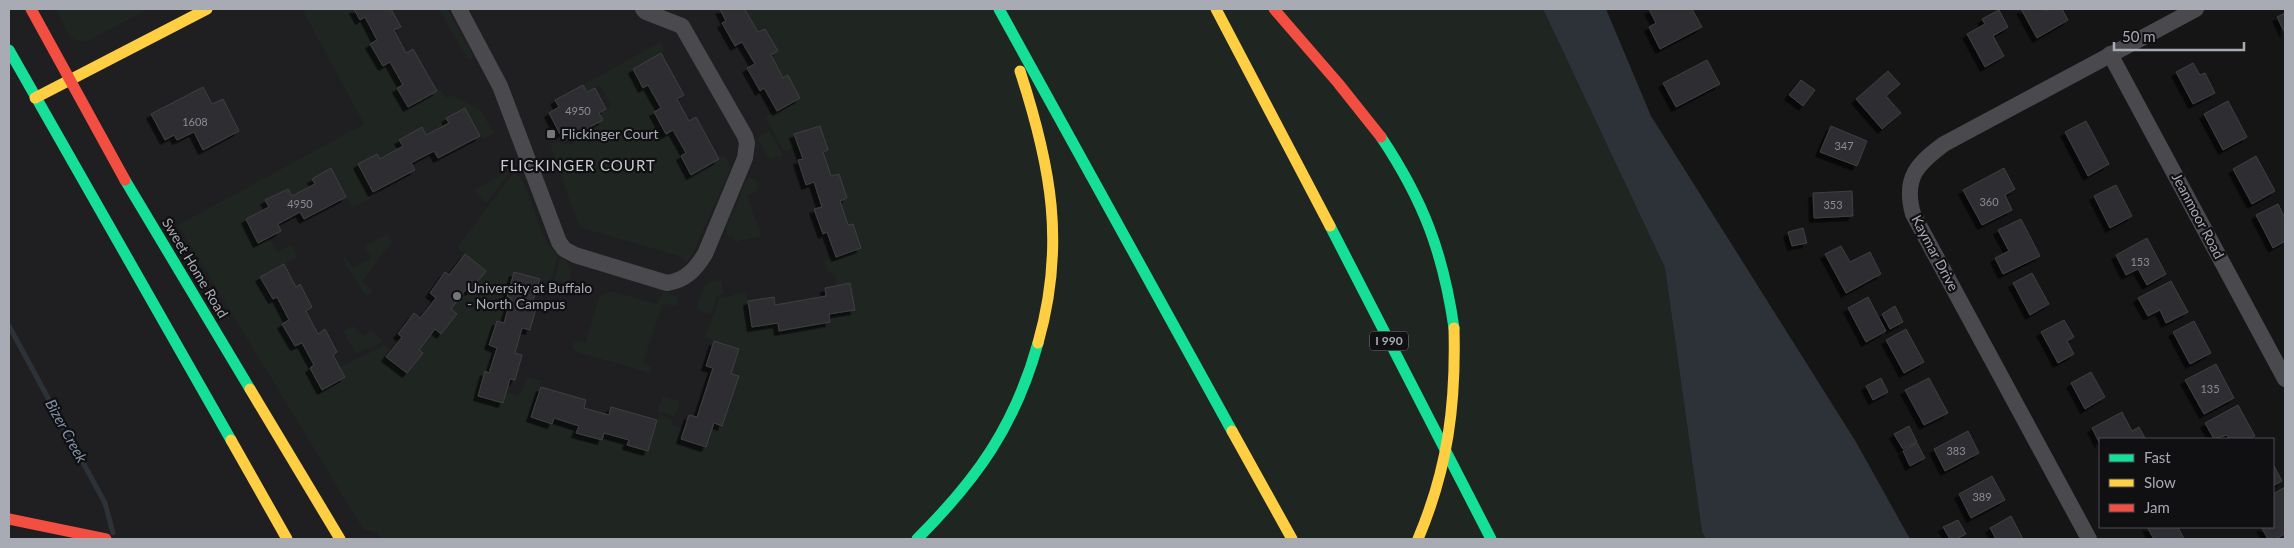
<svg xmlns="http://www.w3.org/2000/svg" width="2294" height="548" font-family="Lato,sans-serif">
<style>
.built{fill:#1f1f21}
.green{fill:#1f2520}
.water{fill:#2d3239}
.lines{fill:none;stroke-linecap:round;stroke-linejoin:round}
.stream{stroke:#2d3239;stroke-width:5}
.building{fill:#2f2f30;stroke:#3e3f41;filter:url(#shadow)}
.street{stroke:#4a4a4e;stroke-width:16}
.fast{stroke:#16e098;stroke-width:11}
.slow{stroke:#ffcf43;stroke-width:11}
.jam{stroke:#f24e42;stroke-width:11}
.slow-bridge{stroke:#ffcf43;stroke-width:11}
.poi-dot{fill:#75767c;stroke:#100f11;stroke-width:2}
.labels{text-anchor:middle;stroke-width:4.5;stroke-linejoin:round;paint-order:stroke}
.number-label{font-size:11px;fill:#8a8b93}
.shield{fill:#100f11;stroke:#7a7c83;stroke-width:1}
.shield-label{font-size:12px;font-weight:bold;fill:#a8aab4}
.poi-label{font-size:14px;fill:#a8aab4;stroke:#100f11;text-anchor:start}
.street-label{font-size:14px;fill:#a8aab4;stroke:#100f11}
.neighbourhood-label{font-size:15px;letter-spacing:1px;fill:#c8c9d1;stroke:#100f11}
.water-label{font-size:15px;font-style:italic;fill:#8393ab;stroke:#100f11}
</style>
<defs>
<filter id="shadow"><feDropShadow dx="-4.5" dy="4.5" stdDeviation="0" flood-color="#0009"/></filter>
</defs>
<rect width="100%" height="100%" fill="#151515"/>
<path class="built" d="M9 9H799L911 230 900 364 676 539H9Z"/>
<g class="green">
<path d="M56 9H148L88 41C68 46 64 24 56 9Z"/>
<path d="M302 9H354L360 20 365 17 377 40 370 44 383 66 390 62 403 85 397 88 408 107 441 89 446 98 452 95 481 111 494 133 482 139 465 108 446 117 449 123 426 135 422 128 399 140 403 146 380 159 377 154 358 164 375 196 352 208 331 169 313 178 315 184 292 196 288 189 266 200 269 207 246 219 258 243 269 238 277 252 291 244 298 257 260 277 273 299 277 297 289 320 282 324 294 346 302 343 314 365 310 368 322 390 345 377 340 367 381 347 383 344 391 350 386 357 407 373 423 353 419 350 435 329 441 334 457 314 451 309 467 288 471 291 486 271 457 248 514 172C535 186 533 235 558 255L550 282 514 272 507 296 511 298 504 323 496 321 489 345 497 348 489 373 485 372 478 396 503 403 506 392 516 395 521 392 527 377 542 381 532 418 552 423 554 418 579 426 577 433 601 440 604 433 629 440 627 445 648 451 659 415 673 420 672 425 684 429 681 439 706 447 714 423 738 376 731 374 739 349 705 338 719 298 747 292 752 327 778 323 780 331 830 322C828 302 840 295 835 274L827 271 824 261 861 248 853 224 848 225 840 201 847 198 839 174 831 176 823 152 828 150 820 126 795 134 799 146 784 151 765 117 800 98 788 75 783 78 771 55 778 51 765 29 758 32 745 10 747 9H1543L1665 268 1702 532 1706 539H380L377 533 363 529 178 225 364 124Z"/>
<path d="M439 9H447L473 55 472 59 467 58Z"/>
<path d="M660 42 665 51 633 69 643 88 648 85 661 108 654 112 666 134 673 130 686 153 681 156 691 174 724 156 731 168 691 257 687 262 682 257 579 227 550 143 558 142 571 145 575 140V135L603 120 599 113 611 106 600 85 587 92 583 85Z"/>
<path d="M769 131 783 155 770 160 758 140 760 136Z"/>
<path d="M507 172H510L486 203 475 192 476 189Z"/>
<path d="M750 178 755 179 759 185 757 191 747 195 761 236 735 242 733 235 727 236 726 228 747 179Z"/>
<path d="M388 234 392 242 362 281 371 289 372 293 368 295 364 294 342 258 346 257 352 268 371 258 365 247 366 245Z"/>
<path d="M561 257C570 263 575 275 567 283L554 280Z"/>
<path d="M721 280 724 294 717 296 711 314 699 310 697 307C702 292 702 281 721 280Z"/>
<path d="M610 291 657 304 663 292 677 296V306L663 304 643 363 652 367 650 373 577 352 572 348 573 340 586 342 599 297Z"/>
<path d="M353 326 364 337 371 331 382 340 380 344 356 353 343 331Z"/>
<path d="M663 396 680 401 675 417 657 411Z"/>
</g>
<path class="water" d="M1543 9H1606L1651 116 1856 442 1910 539H1706L1702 532 1665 268Z"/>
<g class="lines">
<path class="stream" d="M9 326 105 503 113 533"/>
</g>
<g class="building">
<path d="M354 9H391L401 27 394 30 406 53 413 49 437 91 408 107 397 88 403 85 390 62 383 66 370 44 377 40 365 17 360 20Z"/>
<path d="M720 9H747L745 10 758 32 765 29 778 51 771 55 783 78 788 75 800 98 777 111 764 88 760 91 747 68 755 64 742 42 735 46 722 23 726 21Z"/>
<path d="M1649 9H1692L1702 27 1660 49 1649 27 1656 23Z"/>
<path d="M2021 9H2044L2045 11 2050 9H2062L2068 20 2037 38Z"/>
<path d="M1999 10 2008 27 1993 36 2004 56 1985 67 1967 34 1985 24 1982 19Z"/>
<path d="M2285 13V33L2277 17Z"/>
<path d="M661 53 684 95 677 99 689 121 696 117 719 159 691 175 681 156 686 153 673 130 666 134 654 112 661 108 648 85 643 88 633 69Z"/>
<path d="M1707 60 1720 84 1676 107 1663 83Z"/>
<path d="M2193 63 2200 75 2205 73 2215 93 2193 104 2176 72Z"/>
<path d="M1888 71 1900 84 1886 96 1901 113 1882 129 1856 99Z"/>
<path d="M1801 80 1815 90 1803 106 1789 95Z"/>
<path d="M583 85 587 92 595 88 606 109 599 113 603 120 575 135 571 128 560 134 549 113 559 107 555 100Z"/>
<path d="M203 87 212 104 223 99 239 131 203 150 194 132 177 140 174 135 165 140 151 114Z"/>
<path d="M2228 101 2247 137 2223 150 2204 114Z"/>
<path d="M465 108 480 136 438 158 434 151 411 163 415 170 373 192 358 164 377 154 380 159 403 146 399 140 422 127 426 135 449 123 446 118Z"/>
<path d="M2086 121 2109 164 2088 176 2065 132Z"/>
<path d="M820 126 828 150 823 152 831 176 839 174 847 198 840 201 848 225 853 224 861 248 836 257 827 232 823 234 814 209 822 207 814 182 806 185 798 160 803 159 794 134Z"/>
<path d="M1831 126 1867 141 1857 166 1820 152Z"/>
<path d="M2256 156 2275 191 2252 204 2233 169Z"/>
<path d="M331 168 346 197 304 219 300 212 278 224 281 231 258 243 246 219 269 207 265 200 288 189 292 196 315 184 312 179Z"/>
<path d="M2004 168 2015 189 2005 195 2012 210 1982 225 1963 190Z"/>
<path d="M2116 185 2132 216 2110 228 2094 196Z"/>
<path d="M1852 191 1853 216 1814 218 1813 193Z"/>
<path d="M2278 204 2285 218V241L2273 248 2256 215Z"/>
<path d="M2021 219 2040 256 2003 274 1995 258 2009 251 1998 230Z"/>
<path d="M1803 228 1807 243 1792 246 1788 232Z"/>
<path d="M2147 238 2166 274 2147 285 2138 269 2126 275 2116 255Z"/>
<path d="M1841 246 1850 262 1870 252 1881 274 1846 293 1825 254Z"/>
<path d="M465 254 486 271 470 291 467 288 451 309 457 314 441 334 435 329 419 350 423 353 407 373 386 357 402 337 398 334 414 313 420 318 436 298 430 293 445 272 449 275Z"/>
<path d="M284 264 296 287 300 284 312 307 306 311 318 334 325 329 337 352 333 355 345 377 322 390 310 368 314 365 302 343 295 346 282 324 289 320 277 297 273 299 260 277Z"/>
<path d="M514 272 540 279 532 304 537 305 530 330 522 328 515 353 522 355 515 380 510 379 503 403 478 396 485 371 489 373 497 348 489 345 497 321 504 323 511 298 507 297Z"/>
<path d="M2032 273 2049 304 2030 315 2013 283Z"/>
<path d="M2171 281 2188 312 2166 323 2160 310 2148 316 2138 298Z"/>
<path d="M850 283 855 310 829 314 830 322 779 331 778 323 752 327 748 301 774 297 775 305 826 296 825 288Z"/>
<path d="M1868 297 1886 331 1866 342 1848 308Z"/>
<path d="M1895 306 1903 322 1890 329 1882 314Z"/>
<path d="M2064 320 2074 337 2067 341 2074 354 2058 363 2041 332Z"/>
<path d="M2194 321 2211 353 2190 364 2173 332Z"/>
<path d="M1906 329 1924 362 1904 373 1886 340Z"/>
<path d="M714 341 739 349 731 374 739 376 722 426 714 423 706 447 681 439 689 415 697 417 713 368 706 366Z"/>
<path d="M2216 364 2234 398 2204 414 2185 380Z"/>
<path d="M2091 372 2105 397 2085 409 2071 383Z"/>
<path d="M1881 378 1888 392 1873 400 1866 386Z"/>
<path d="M1929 378 1948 413 1924 425 1905 390Z"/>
<path d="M541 387 586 400 584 408 609 415 611 407 657 420 648 451 627 445 629 440 604 433 602 440 576 433 579 426 554 418 552 424 531 417Z"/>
<path d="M2238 405 2255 436 2248 439H2229L2227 435 2214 439 2205 423Z"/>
<path d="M2122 412 2132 431 2139 427 2145 438 2100 439V444L2092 428Z"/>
<path d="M1909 426 1917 442 1903 449 1894 434Z"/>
<path d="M1968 431 1979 453 1945 471 1934 449Z"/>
<path d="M1917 443 1925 458 1910 466 1903 451Z"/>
<path d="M2273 464 2282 481 2273 486Z"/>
<path d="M1992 476 2005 500 1971 518 1959 494Z"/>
<path d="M2285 487V534L2275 539H2268L2261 527H2273V494Z"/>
<path d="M2011 516 2023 539H1996L1990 528Z"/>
<path d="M1958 520 1966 534 1956 539H1950L1943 527Z"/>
<path d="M2147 527H2178L2184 539H2154Z"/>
</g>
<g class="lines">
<g class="street">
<path d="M459 9 500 86 559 242 564 249 575 255 667 283C686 280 695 270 705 254L745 158 747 143 745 136 682 26 646 12 643 9"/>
<path d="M2110 54 2285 379"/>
<path d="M2089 539 1913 214C1903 178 1917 164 1944 144L2196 9"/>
</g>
<g class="fast">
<path d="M999 9 1232 431"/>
<path d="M9 50 231 440"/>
<path d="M1381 137C1423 200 1443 252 1454 328"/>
<path d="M125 180 250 389"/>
<path d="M1330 226 1491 539"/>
<path d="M917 539C977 479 1015 426 1038 343"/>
</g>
<g class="slow">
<path d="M1216 9 1330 226"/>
<path d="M1020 71C1051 166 1066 245 1038 343"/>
<path d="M35 98 207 9"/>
<path d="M250 389 340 539"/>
<path d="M1232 431 1292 539"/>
<path d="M231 440 287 539"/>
</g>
<g class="jam">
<path d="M31 9 125 180"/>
<path d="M1274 9 1338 83 1381 137"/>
<path d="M9 519 106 539"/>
</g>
<path class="slow-bridge" d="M1418 539C1448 468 1456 405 1454 328"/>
</g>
<g class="poi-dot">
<rect x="546" y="129" width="10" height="10" rx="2.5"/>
<circle cx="457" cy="296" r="5"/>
</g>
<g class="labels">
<g class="number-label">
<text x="578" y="115">4950</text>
<text x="195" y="126">1608</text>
<text x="1844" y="150">347</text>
<text x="1989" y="206">360</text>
<text x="300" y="208">4950</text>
<text x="1833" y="209">353</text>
<text x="2140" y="266">153</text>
<text x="2210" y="393">135</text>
<text x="1956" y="455">383</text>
<text x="1982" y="501">389</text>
</g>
<rect class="shield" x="1370" y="331.5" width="38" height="19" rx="4"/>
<g class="shield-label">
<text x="1389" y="345">I 990</text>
</g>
<g class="poi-label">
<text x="561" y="139">Flickinger Court</text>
<text x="467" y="293">University at Buffalo<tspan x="467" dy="16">- North Campus</tspan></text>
</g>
<g class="street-label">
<text transform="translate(2198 216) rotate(62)" y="5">Jeanmoor Road</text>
<text transform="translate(1935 253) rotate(62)" y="5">Kaymar Drive</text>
<text transform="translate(195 268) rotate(59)" y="5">Sweet Home Road</text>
</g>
<g class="neighbourhood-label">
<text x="578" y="171">FLICKINGER COURT</text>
</g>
<g class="water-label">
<text transform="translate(66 431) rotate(61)" y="5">Bizer Creek</text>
</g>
</g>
<rect width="2294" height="548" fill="none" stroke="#a8aab4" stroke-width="20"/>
<rect x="2099" y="438" width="175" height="90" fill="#100f11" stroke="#4d4d52"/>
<rect x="2109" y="454" width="25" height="8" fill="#16e098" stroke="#4d4d52"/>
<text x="2144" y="463" font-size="15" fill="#a8aab4">Fast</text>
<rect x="2109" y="479" width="25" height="8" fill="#ffcf43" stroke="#4d4d52"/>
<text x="2144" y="488" font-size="15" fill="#a8aab4">Slow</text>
<rect x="2109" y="504" width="25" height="8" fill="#f24e42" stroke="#4d4d52"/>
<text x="2144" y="513" font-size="15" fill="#a8aab4">Jam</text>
<path d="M2114 42v8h130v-8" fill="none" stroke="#a8aab4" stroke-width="2.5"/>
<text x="2122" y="42" font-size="15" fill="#a8aab4" stroke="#100f11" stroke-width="4" paint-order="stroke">50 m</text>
</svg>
